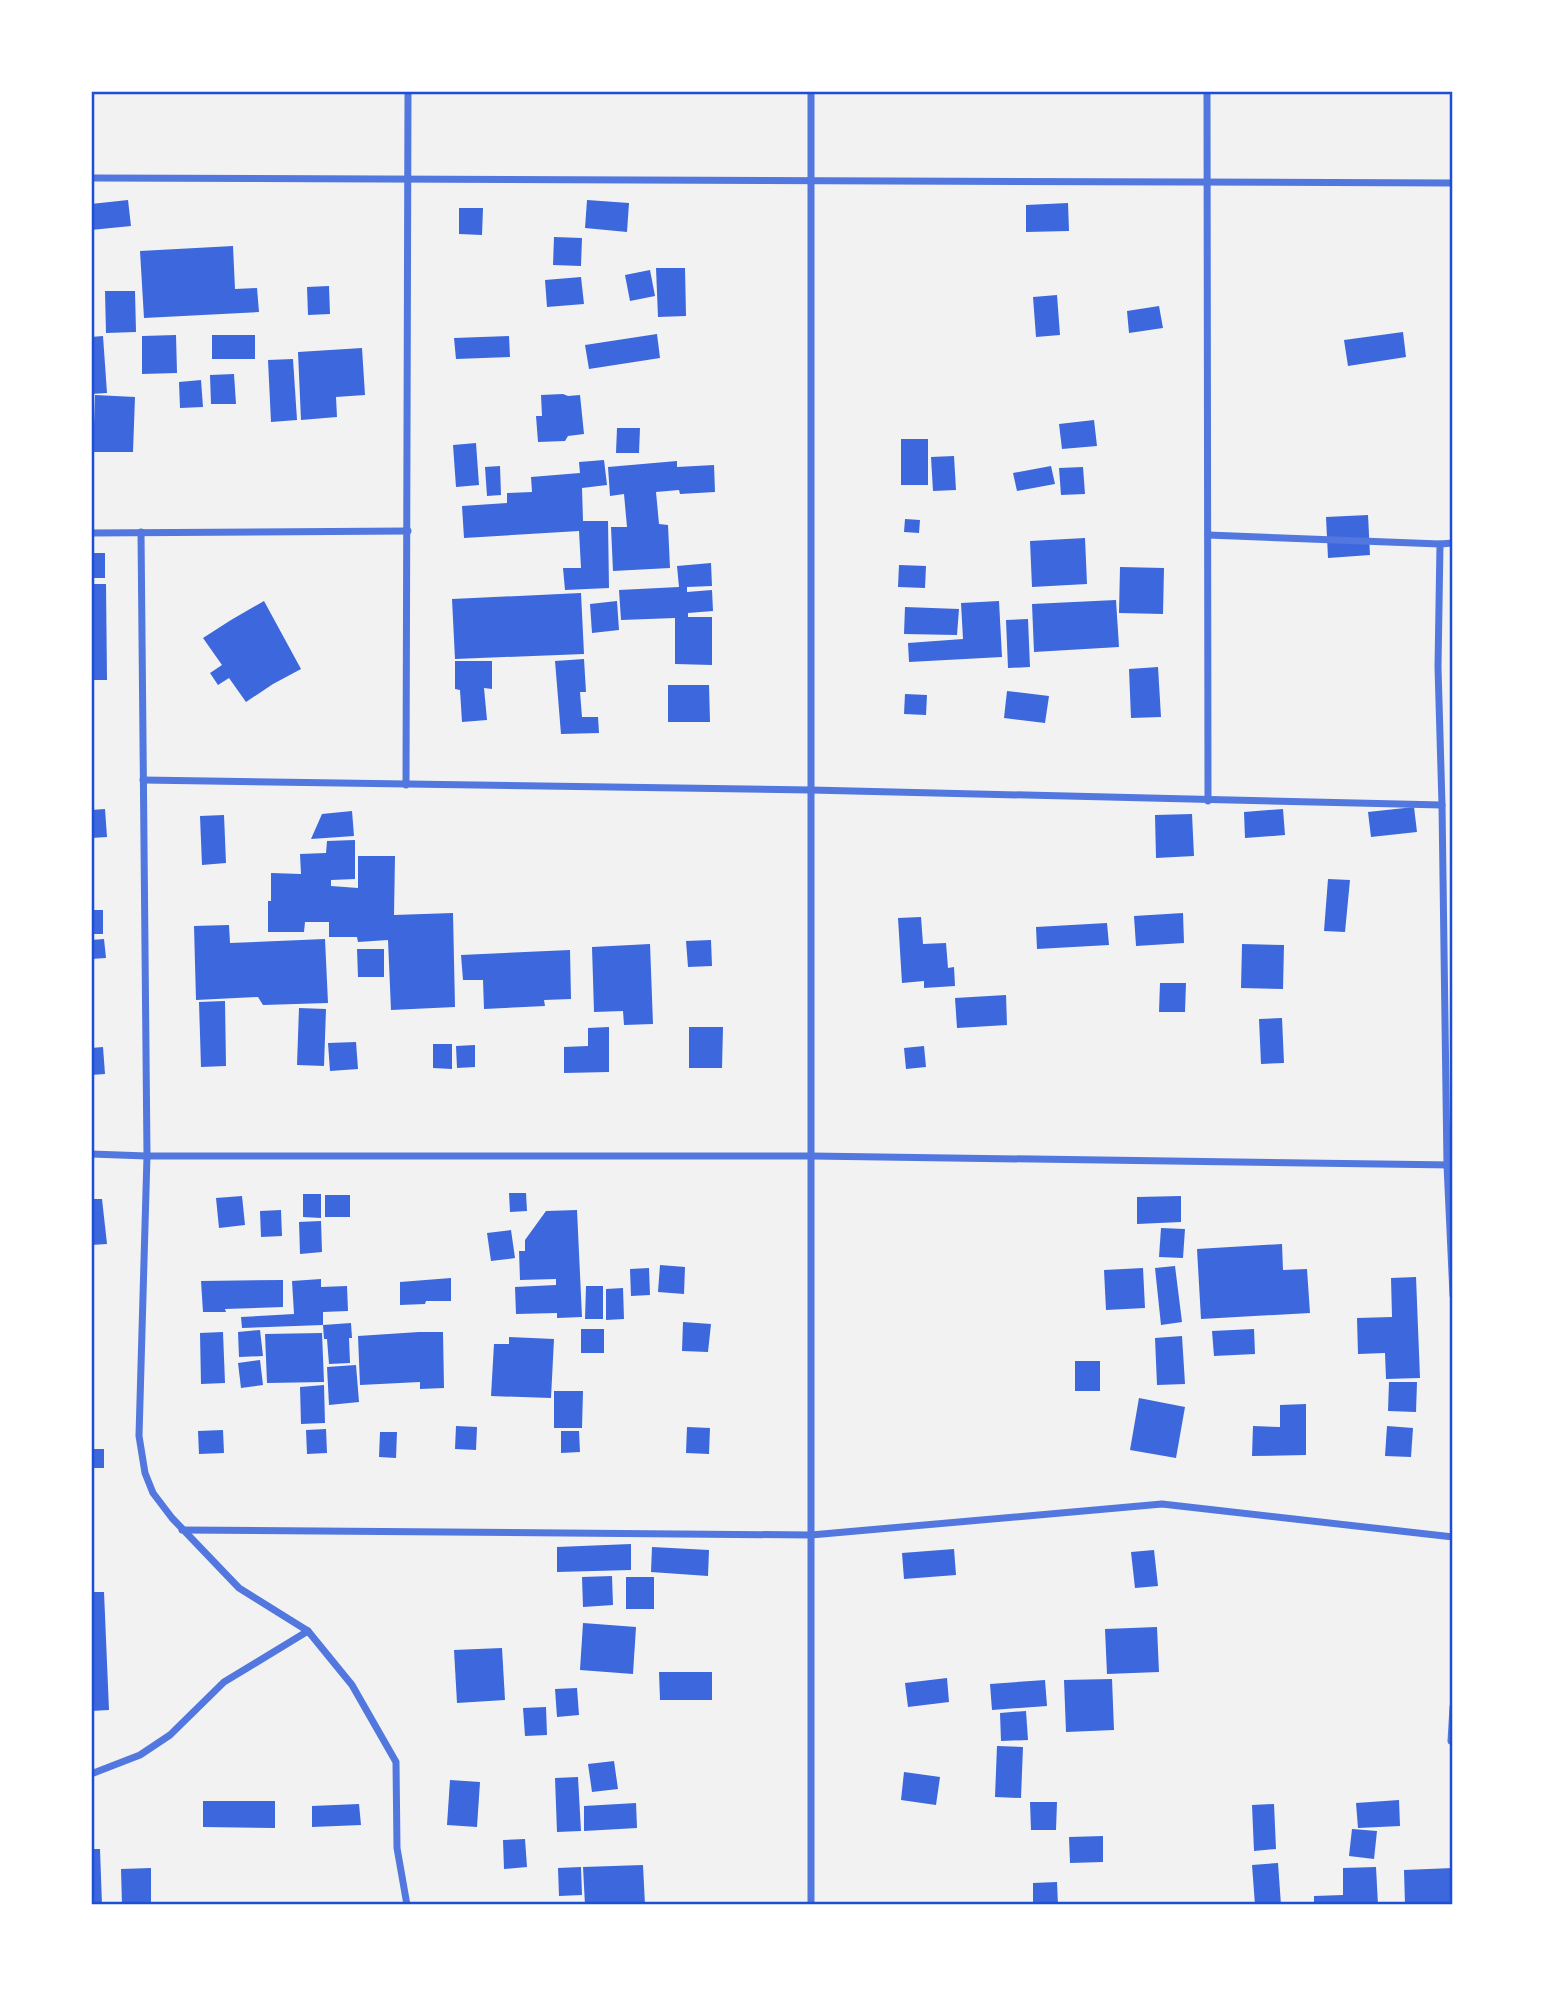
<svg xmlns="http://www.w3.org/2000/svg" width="1544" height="1996" font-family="Lato,sans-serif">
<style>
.building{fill:#3d67dc}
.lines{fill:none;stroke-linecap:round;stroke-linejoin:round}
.minor{stroke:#5277de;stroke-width:7}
.neatline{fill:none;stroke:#1d4ed8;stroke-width:2.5}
</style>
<rect width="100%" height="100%" fill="#f2f2f2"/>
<g class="building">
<path d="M128 200 131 226 91 230V204Z"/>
<path d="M587 200 629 203 627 232 585 228Z"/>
<path d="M1068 203 1069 231 1026 232V205Z"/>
<path d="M459 208H483L482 235 459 234Z"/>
<path d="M554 237 582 238 581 266 553 265Z"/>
<path d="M233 246 235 289 257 288 259 312 144 318 140 251Z"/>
<path d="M656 268H685L686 316 658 317Z"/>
<path d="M650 270 655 296 630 301 625 275Z"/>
<path d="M581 277 584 304 547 307 545 280Z"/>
<path d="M329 286 330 314 308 315 307 287Z"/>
<path d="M105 291H135L136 332 106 333Z"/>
<path d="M1057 295 1060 335 1036 337 1033 297Z"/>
<path d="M1159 306 1163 328 1129 333 1127 311Z"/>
<path d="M1403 332 1406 357 1348 366 1344 340Z"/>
<path d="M657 334 660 358 589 369 585 345Z"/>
<path d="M176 335 177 373 142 374V336Z"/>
<rect x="212" y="335" width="43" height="24"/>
<path d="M103 336 107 393 91 394V337Z"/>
<path d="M509 336 510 357 456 359 454 338Z"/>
<path d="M362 348 365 395 336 397 337 417 301 420 298 352Z"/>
<path d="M293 359 297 420 271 422 268 360Z"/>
<path d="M234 374 236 404H211L210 375Z"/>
<path d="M201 380 203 407 180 408 179 382Z"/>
<path d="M563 394 568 396 580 395 584 434 568 436 565 441 538 442 536 416H542L541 395Z"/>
<path d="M95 395 135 397 133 452H93Z"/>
<path d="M1094 420 1097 446 1062 449 1059 424Z"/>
<path d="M617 428H640L639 453H616Z"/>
<rect x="901" y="439" width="27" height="46"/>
<path d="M476 443 479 485 456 487 453 445Z"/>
<path d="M954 456 956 490 933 491 931 457Z"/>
<path d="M604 460 607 485 582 488 583 521H608L609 588 565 590 563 568H581L579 531 464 538 462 506 507 503V493L532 492 531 477 580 473 579 462Z"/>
<path d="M677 461V467L714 465 715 492 680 494 679 490 656 492 659 524 668 525 670 568 613 571 611 527H627L624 494 610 496 608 467Z"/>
<path d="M500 466 501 495 487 496 485 467Z"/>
<path d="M1051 466 1055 484 1017 491 1013 473Z"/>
<path d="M1083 467 1085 494 1061 495 1059 468Z"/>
<path d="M1368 515 1370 555 1328 558 1326 517Z"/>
<path d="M905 519 920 520 919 533 904 532Z"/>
<path d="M1085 538 1087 584 1032 587 1030 541Z"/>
<rect x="91" y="553" width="14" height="25"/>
<path d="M711 563 712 586 687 587V592L712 590 713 611 688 613V617H712V665L675 664V618L621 620 619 590 679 587 677 566Z"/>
<path d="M899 565 926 566 925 588 898 587Z"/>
<path d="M1120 567 1164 568 1163 614 1119 613Z"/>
<path d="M91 584H106L107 680H91Z"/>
<path d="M581 593 584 654 455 659 452 599Z"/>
<path d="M1116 600 1119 647 1034 652 1032 604Z"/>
<path d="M264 601 301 669 273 684 246 702 229 678 218 685 210 673 222 665 203 638 231 620Z"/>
<path d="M617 601 619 630 592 633 590 604Z"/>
<path d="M999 601 1002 657 909 662 908 643 963 639 961 603Z"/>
<path d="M905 607 959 609 957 635 904 634Z"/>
<path d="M1028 619 1030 667 1008 668 1006 620Z"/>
<path d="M584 659 586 692H580L582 717H598L599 733 561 734 555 661Z"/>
<path d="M455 661H492V689L484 688 487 720 462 722 460 690 455 689Z"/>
<path d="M1158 667 1161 717 1131 718 1129 669Z"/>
<path d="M668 685H709L710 722H668Z"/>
<path d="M1007 691 1049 696 1045 723 1004 718Z"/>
<path d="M905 694 927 695 926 715 904 714Z"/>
<path d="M1414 807 1417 832 1371 837 1368 812Z"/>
<path d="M105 809 107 837 91 838V810Z"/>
<path d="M1283 809 1285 835 1245 838 1244 812Z"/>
<path d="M352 811 354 836 311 839 322 814Z"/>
<path d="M1192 814 1194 856 1156 858 1155 815Z"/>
<path d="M224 815 226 863 202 865 200 816Z"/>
<path d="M355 840V879L331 880V886L358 888V856H395L394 915 453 913 455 1007 391 1010 388 940 358 942 357 937H329V922H305L304 932H268V901H271V873L301 874 300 854 326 853 327 841Z"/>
<path d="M1328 879 1350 880 1345 932 1324 931Z"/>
<rect x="91" y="910" width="12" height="24"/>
<path d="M1183 913 1184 943 1136 946 1134 916Z"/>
<path d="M921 917 923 944 946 943 948 968 954 967 955 986 924 988V981L902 983 898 918Z"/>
<path d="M1107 923 1109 945 1037 949 1036 927Z"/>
<path d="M229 925 230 943 325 939 328 1003 263 1005 258 997 196 1000 194 926Z"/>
<path d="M104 939 106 958 91 959V940Z"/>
<path d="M711 940 712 966 688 967 686 941Z"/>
<path d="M650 944 653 1024 624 1025 623 1011 594 1012 592 947Z"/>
<path d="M1242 944 1284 945 1283 989 1241 988Z"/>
<path d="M357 949H384V977H358Z"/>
<path d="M570 950 571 999 544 1000 545 1006 484 1009 483 980H463L461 955Z"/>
<path d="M1160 983H1186L1185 1012H1159Z"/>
<path d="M1006 995 1007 1025 957 1028 955 998Z"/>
<path d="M225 1001 226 1066 201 1067 199 1002Z"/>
<path d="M299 1008 326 1009 324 1066 297 1065Z"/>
<path d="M1282 1018 1284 1063 1261 1064 1259 1019Z"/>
<path d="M609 1027V1072L564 1073V1047L588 1046V1028Z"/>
<path d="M689 1027H723L722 1068H689Z"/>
<path d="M356 1042 358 1069 330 1071 328 1043Z"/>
<path d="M433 1044H452V1069L433 1068Z"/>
<path d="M475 1045V1067L457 1068 456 1046Z"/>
<path d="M924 1046 926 1067 906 1069 904 1048Z"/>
<path d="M103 1047 105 1074 91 1075V1048Z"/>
<path d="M509 1193H526L527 1211 510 1212Z"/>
<path d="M303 1194H321V1218L303 1217Z"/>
<rect x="325" y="1195" width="25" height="22"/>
<path d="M242 1196 245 1225 219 1228 216 1198Z"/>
<path d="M1181 1196V1222L1137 1224V1197Z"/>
<path d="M91 1199H102L107 1244 91 1245Z"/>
<path d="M281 1210 282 1236 261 1237 260 1211Z"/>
<path d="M577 1210 582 1317 557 1318V1313L516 1314 515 1287 556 1285V1279L520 1280 519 1251H525V1240L546 1211Z"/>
<path d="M321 1221 322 1252 300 1254 299 1222Z"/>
<path d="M1161 1228 1185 1229 1183 1258 1159 1257Z"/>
<path d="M511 1230 515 1258 491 1261 487 1233Z"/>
<path d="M1282 1244 1283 1270 1307 1269 1310 1313 1201 1319 1197 1249Z"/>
<path d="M660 1265 685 1267 684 1294 658 1292Z"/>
<path d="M1175 1266 1182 1322 1161 1325 1155 1268Z"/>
<path d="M649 1268 650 1295 631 1296 630 1269Z"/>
<path d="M1143 1268 1145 1308 1106 1310 1104 1270Z"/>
<path d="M1416 1277 1420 1378 1386 1379 1385 1353 1358 1354 1357 1318 1392 1317 1391 1278Z"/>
<path d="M451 1278V1301H426L425 1304 400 1305V1282Z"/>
<path d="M321 1279V1287L347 1286 348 1311 323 1312V1325L242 1328 241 1317 294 1314 292 1281Z"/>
<path d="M283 1280V1307L225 1309 226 1312H203L201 1281Z"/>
<path d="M586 1286H603V1319H585Z"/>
<path d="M623 1288 624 1319 606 1320V1289Z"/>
<path d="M683 1322 711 1324 708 1352 682 1351Z"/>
<path d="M351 1323 352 1338H349L350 1363 329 1364 327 1339H324L323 1325Z"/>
<rect x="581" y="1329" width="23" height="24"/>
<path d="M1254 1329 1255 1354 1214 1356 1212 1331Z"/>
<path d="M260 1330 263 1356 239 1357 238 1332Z"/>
<path d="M223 1332 225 1383 201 1384 200 1333Z"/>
<path d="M419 1332H443L444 1388 420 1389V1382L360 1385 358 1336Z"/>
<path d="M322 1333 324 1382 267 1383 265 1334Z"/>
<path d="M1182 1336 1185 1384 1157 1385 1155 1338Z"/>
<path d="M509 1337 554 1339 551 1398 491 1396 494 1344H509Z"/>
<path d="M260 1360 263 1385 241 1388 238 1363Z"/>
<rect x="1075" y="1361" width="25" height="30"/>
<path d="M356 1365 359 1402 329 1405 327 1367Z"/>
<path d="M1389 1382H1417L1416 1412 1388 1411Z"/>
<path d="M324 1385 325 1423 301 1424 300 1387Z"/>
<path d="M554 1391H583L582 1428H554Z"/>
<path d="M1139 1398 1185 1407 1176 1458 1130 1450Z"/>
<path d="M1306 1404V1455L1252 1456 1253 1426 1280 1427V1405Z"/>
<path d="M456 1426 477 1427 476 1450 455 1449Z"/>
<path d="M1387 1426 1413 1428 1411 1457 1385 1456Z"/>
<path d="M687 1427 710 1428 709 1454 686 1453Z"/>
<path d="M326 1429 327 1453 307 1454 306 1430Z"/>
<path d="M223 1430 224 1453 199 1454 198 1431Z"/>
<path d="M561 1431H579L580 1452 561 1453Z"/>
<path d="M380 1432H397L396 1458 379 1457Z"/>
<rect x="91" y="1449" width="13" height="19"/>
<path d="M631 1544V1570L557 1572V1547Z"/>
<path d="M652 1547 709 1550 708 1576 651 1572Z"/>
<path d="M954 1549 956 1575 904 1579 902 1553Z"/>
<path d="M1154 1550 1158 1586 1135 1588 1131 1552Z"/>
<path d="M612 1576 613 1605 583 1607 582 1577Z"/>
<rect x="626" y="1577" width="28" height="32"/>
<path d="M91 1592H104L109 1710 91 1711Z"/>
<path d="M583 1623 636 1627 633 1674 580 1670Z"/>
<path d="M1157 1627 1159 1672 1107 1674 1105 1629Z"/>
<path d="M502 1648 505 1700 457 1703 454 1650Z"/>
<path d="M659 1672H712V1700H660Z"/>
<path d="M947 1678 949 1702 908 1707 905 1683Z"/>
<path d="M1112 1679 1114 1730 1066 1732 1064 1680Z"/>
<path d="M1045 1680 1047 1706 992 1710 990 1684Z"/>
<path d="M577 1688 579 1715 557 1717 555 1689Z"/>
<path d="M546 1707 547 1735 525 1736 523 1708Z"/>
<path d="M1026 1711 1028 1740 1001 1741 1000 1713Z"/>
<path d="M997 1746 1023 1747 1021 1798 995 1797Z"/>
<path d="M614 1761 618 1789 592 1792 588 1764Z"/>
<path d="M904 1772 940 1777 936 1805 901 1800Z"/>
<path d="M578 1777 581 1831 557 1832 555 1778Z"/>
<path d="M450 1780 480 1782 477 1827 447 1825Z"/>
<path d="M1399 1800 1400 1826 1358 1828 1356 1803Z"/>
<path d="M203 1801H275V1828L203 1827Z"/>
<path d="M1030 1802H1057L1056 1830H1031Z"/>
<path d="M636 1803 637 1828 584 1831V1806Z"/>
<path d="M359 1804 361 1825 312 1827V1806Z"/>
<path d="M1274 1804 1276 1849 1254 1851 1252 1805Z"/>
<path d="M1352 1829 1377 1831 1374 1859 1349 1856Z"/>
<path d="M1103 1836V1862L1070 1863 1069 1837Z"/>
<path d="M525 1839 527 1867 504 1869 503 1840Z"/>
<path d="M91 1849H100L102 1905H91Z"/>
<path d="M1278 1863 1281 1905H1255L1252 1865Z"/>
<path d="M643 1865 645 1905H585L583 1867Z"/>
<path d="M581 1867 582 1895 559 1896 558 1868Z"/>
<path d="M1376 1867 1378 1905H1314V1896L1343 1895V1868Z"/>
<path d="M151 1868V1905H122L121 1869Z"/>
<path d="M1453 1868V1905H1405L1404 1870Z"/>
<path d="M1057 1882 1058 1905H1033V1883Z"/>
</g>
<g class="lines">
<g class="minor">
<path d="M1207 91 1208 801"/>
<path d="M91 178 1453 183"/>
<path d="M141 532 147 1156 139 1436 145 1473 153 1493 172 1518 239 1588 308 1631 352 1685 396 1762 397 1848 407 1905"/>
<path d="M91 533 408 531"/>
<path d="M1208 535 1440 544 1438 667 1442 805 1447 1165 1453 1295"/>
<path d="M1440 544 1453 543"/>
<path d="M143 780 811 790 1442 805"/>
<path d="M406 785 408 91"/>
<path d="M91 1154 147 1156H812L1453 1165"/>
<path d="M182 1530 811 1535 1162 1504 1453 1537"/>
<path d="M1453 1707 1451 1741H1453"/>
<path d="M91 1774 140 1755 170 1735 224 1682 308 1631"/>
<path d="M811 1905V91"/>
</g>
</g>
<rect width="1544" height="1996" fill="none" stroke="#ffffff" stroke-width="186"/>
<rect x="93" y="93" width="1358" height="1810" class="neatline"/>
</svg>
